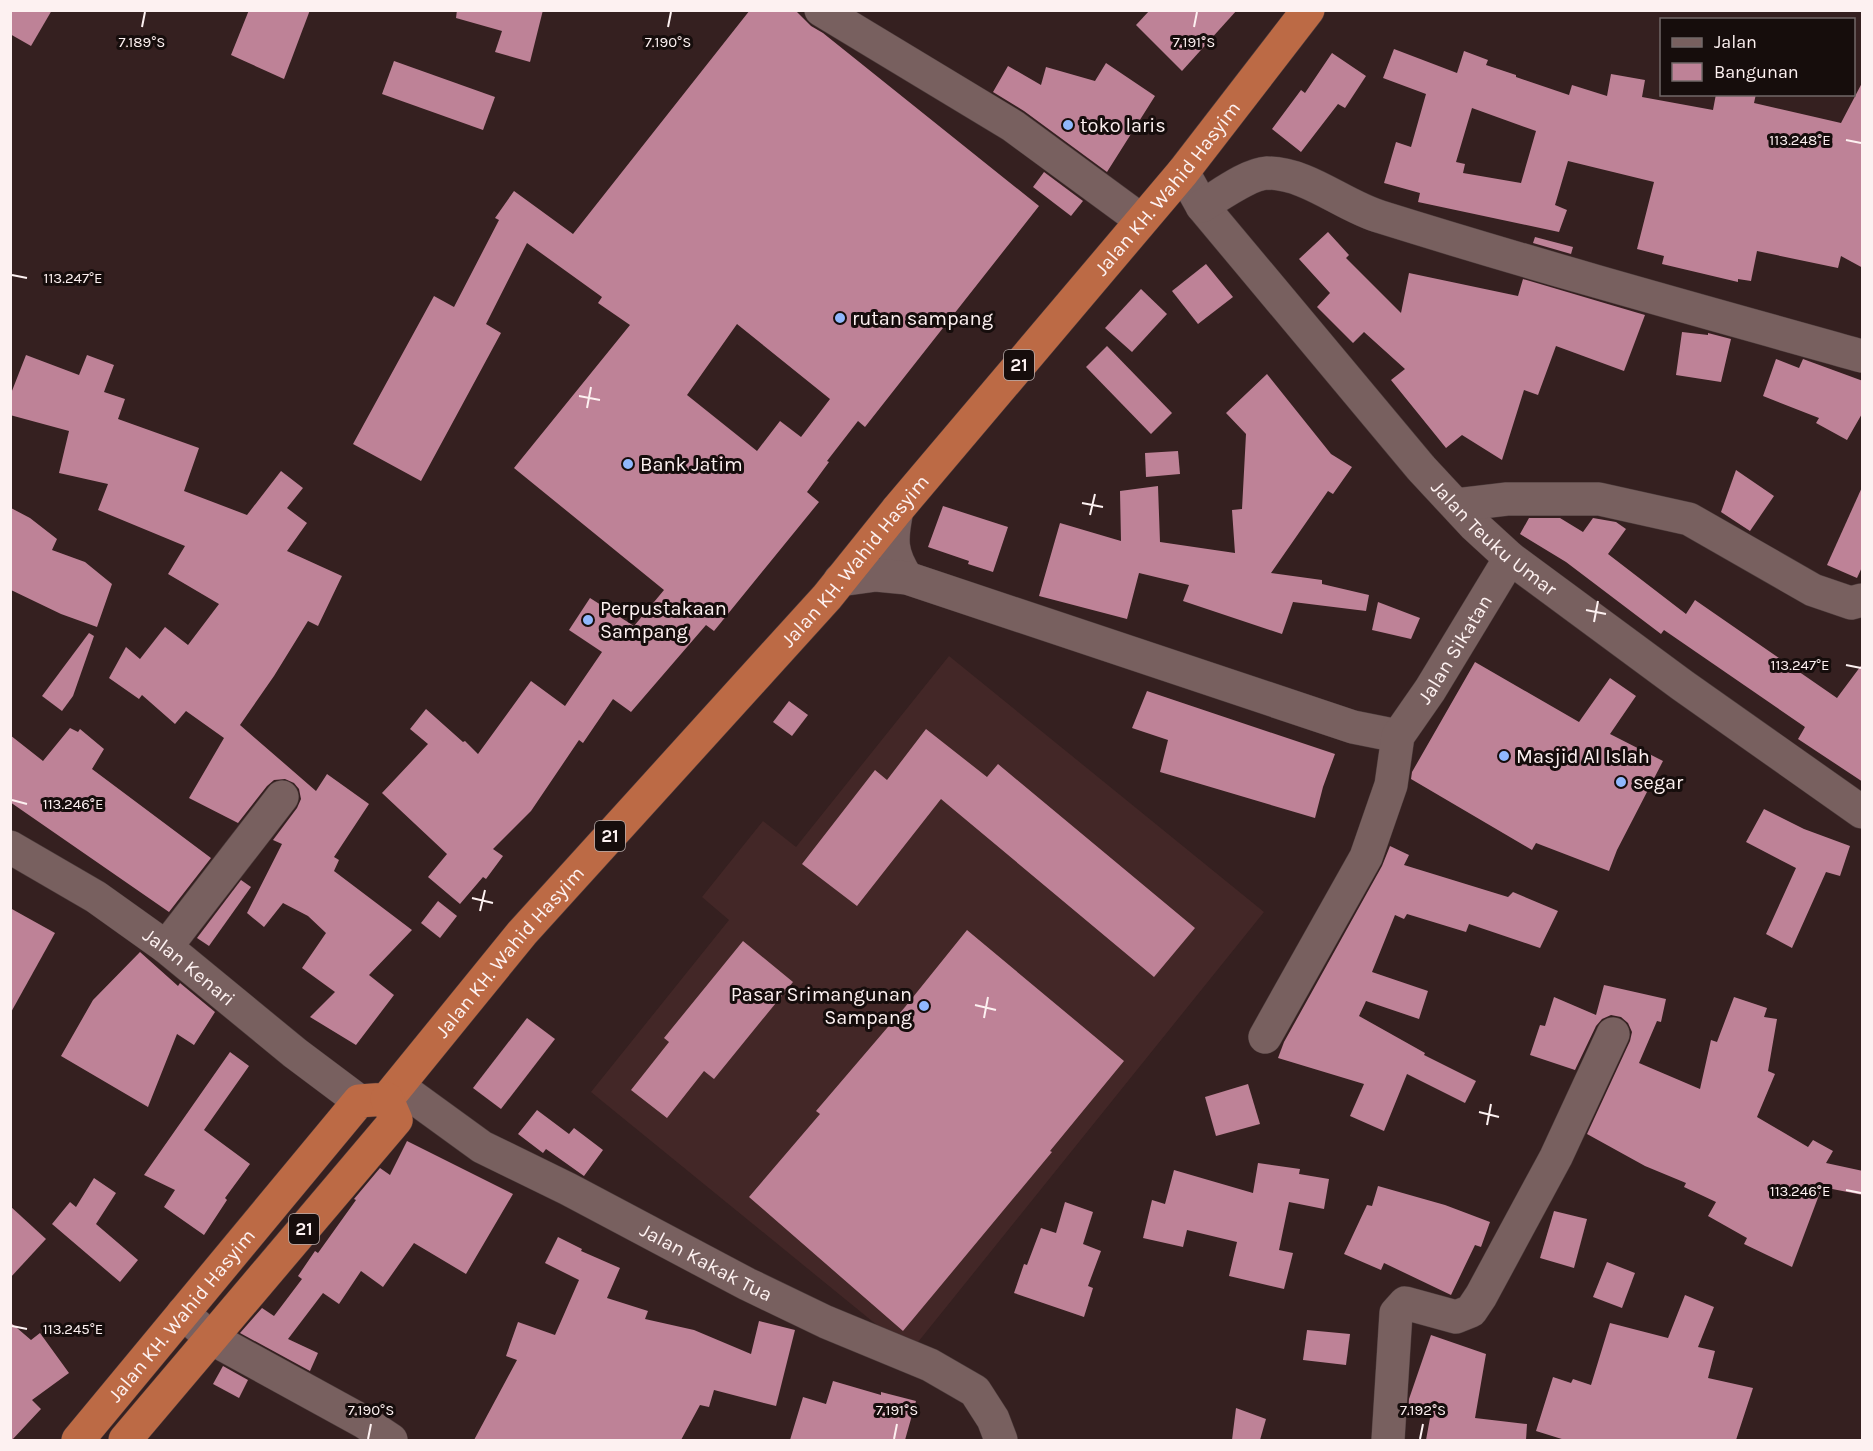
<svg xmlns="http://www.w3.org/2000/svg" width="1873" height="1451" font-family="Karla,sans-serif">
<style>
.built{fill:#432727}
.building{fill:#be8297;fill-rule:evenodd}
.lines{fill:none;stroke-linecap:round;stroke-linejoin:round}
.minor-casing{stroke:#4d3c3c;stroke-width:34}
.highway-casing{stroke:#4d3c3c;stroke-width:34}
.minor{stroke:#78605f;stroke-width:33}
.highway{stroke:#bc6a45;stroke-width:33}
.ticks{fill:none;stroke:#fdf1f1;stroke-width:2}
.poi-dot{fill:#90b8fd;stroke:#160d0c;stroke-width:2}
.labels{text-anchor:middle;stroke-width:6;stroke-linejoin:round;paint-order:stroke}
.shield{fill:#160d0c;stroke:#b8adac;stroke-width:1.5}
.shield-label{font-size:18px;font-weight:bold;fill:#fdf1f1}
.poi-label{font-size:20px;fill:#fdf1f1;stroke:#160d0c;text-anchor:start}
.street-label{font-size:20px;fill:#fdf1f1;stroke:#160d0c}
.ticks-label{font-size:15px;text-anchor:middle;fill:#fdf1f1;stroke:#160d0c;stroke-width:6;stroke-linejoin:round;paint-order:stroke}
</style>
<rect width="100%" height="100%" fill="#352020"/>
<path class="built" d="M949 656 1264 912 910 1352 591 1092 729 920 702 897 763 821 796 847Z"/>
<g class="building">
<path d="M10 10H52L31 46 10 34Z"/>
<path d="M249 10H310L284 79 231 55Z"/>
<path d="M457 10H543L530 62 495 52 502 31 456 18Z"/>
<path d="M750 10H795L811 26 823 33 1039 206 865 427 858 421 827 461 829 462 807 492 819 502 714 631 706 625 631 712 613 699 583 743 579 740 531 811 493 849 503 856 486 879 483 877 460 904 428 877 447 854 382 793 428 744 410 729 426 709 463 742 465 741 478 754 531 681 565 706 602 652 569 630 590 598 634 626 664 590 514 468 630 325 598 303 602 297 527 243 486 324 501 333 421 481 353 444 434 296 454 307 499 220 495 218 514 191 573 234ZM737 324 830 399 801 437 780 421 757 451 687 395Z"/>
<path d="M1150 10H1237L1182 71 1136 25Z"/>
<path d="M1394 49 1457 73 1464 51 1488 60 1486 65 1516 75V77L1569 95 1572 85 1607 96 1611 74 1645 80 1642 97 1713 110 1716 94H1756L1754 103 1841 123 1863 81V268L1841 256 1838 268 1757 251 1751 281 1738 279V282L1662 264 1664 256 1637 249 1654 182 1568 161 1555 205 1567 210 1559 232 1418 202 1420 193 1384 183 1396 142 1411 147 1426 94 1383 78ZM1472 108 1536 131 1521 183 1463 173 1465 164 1456 162Z"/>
<path d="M1332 53 1366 76 1345 108 1338 104 1301 152 1272 129 1301 90 1305 93Z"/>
<path d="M394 61 495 97 483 130 382 94Z"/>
<path d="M1106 63 1155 96 1107 172 1024 111 993 92 1008 66 1041 85 1046 67 1095 81Z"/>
<path d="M1044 172 1083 201 1071 216 1033 187Z"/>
<path d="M1328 232 1349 255 1346 258 1401 313 1409 273 1518 296 1523 279 1645 315 1624 371 1556 346 1538 395 1524 390 1502 460 1462 435 1446 448 1391 380 1405 369 1364 332 1353 343 1317 307 1330 293 1299 259Z"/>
<path d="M1535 237 1573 247 1571 254 1533 243Z"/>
<path d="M1206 264 1233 297 1198 324 1172 291Z"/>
<path d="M1141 289 1167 314 1132 352 1105 328Z"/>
<path d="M1682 332 1708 335V333L1731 339 1721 382 1676 375Z"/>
<path d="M1107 346 1172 413 1151 434 1086 367Z"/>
<path d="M26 355 79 375 87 355 114 365 104 392 125 399 118 419 199 448 184 491 247 515 281 471 303 488 287 508 307 523 287 551 342 576 318 626 308 621 274 676 240 725 316 791 327 774 369 804 334 857 339 860 334 871 412 930 369 975 394 995 356 1045 310 1017 335 992 302 968 326 933 308 916 283 903 264 927 247 913 282 844 273 840 297 808 301 799 299 789 294 783 285 779 274 780 267 786 238 823 189 798 224 738 186 711 175 724 142 695 139 699 109 678 126 647 140 659 165 627 188 645 219 604 168 574 185 546 98 510 108 484 59 473 69 431 10 415V396Z"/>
<path d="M1776 359 1799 368 1803 359 1863 381V412L1847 440 1816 423 1819 418 1763 396Z"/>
<path d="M1267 374 1331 454 1352 467 1333 494 1328 491 1271 573 1322 580V584L1369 595 1366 611 1293 602 1282 634 1183 601 1189 585 1139 573 1127 619 1039 596 1060 523 1121 541 1120 491 1158 486 1160 542 1235 553 1232 510 1242 509 1246 434 1226 413Z"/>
<path d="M1178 451 1180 474 1146 477 1145 453Z"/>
<path d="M1736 470 1774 496 1750 531 1721 512Z"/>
<path d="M1863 485V565L1857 578 1827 565Z"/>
<path d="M943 506 1008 527 993 572 968 564 969 561 928 547Z"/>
<path d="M11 508 30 518 57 539 52 550 85 562 112 584 97 627 61 614 11 590Z"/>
<path d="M1529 518H1560L1583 532 1593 518 1616 522 1626 529 1608 554 1686 614 1695 600 1837 698 1863 663V782L1798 739 1805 727 1664 630 1661 634 1566 562 1520 534Z"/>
<path d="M1378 602 1420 618 1411 639 1372 630Z"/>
<path d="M89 633 94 636 73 696 62 711 42 696Z"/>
<path d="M1475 662 1579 722 1610 678 1636 696 1610 734 1663 761 1617 850 1609 871 1536 843 1532 850 1411 779 1412 772Z"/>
<path d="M1147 691 1335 754 1323 787 1315 818 1160 772 1168 740 1132 728Z"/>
<path d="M789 701 808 715 792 736 773 722Z"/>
<path d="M70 728 78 732 80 729 104 749 92 769 211 858 169 912 10 802V735L43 761Z"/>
<path d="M926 729 987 777 998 764 1195 928 1154 977 941 799 857 906 802 864 875 770 887 780Z"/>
<path d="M1764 809 1804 829 1850 846 1840 876 1826 872 1792 948 1766 934 1796 868 1746 842Z"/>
<path d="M1390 846 1409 855 1404 865 1508 897 1513 892 1558 911 1540 948 1469 924 1466 932 1407 914 1404 919 1395 915 1372 972 1428 991 1419 1019 1366 1001 1359 1016 1425 1053 1424 1055 1476 1081 1465 1103 1407 1074 1384 1131 1350 1116 1364 1084 1278 1058 1284 1042 1382 866Z"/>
<path d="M241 880 251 887 209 946 197 938Z"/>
<path d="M438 901 457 916 440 938 421 923Z"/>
<path d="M10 908 55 933 10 1014Z"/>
<path d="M967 930 1124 1061 1050 1151 1052 1152 903 1331 749 1197 820 1114 816 1111 905 1007Z"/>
<path d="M743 941 793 982 714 1079 704 1071 667 1118 631 1090 669 1042 664 1038Z"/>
<path d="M140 952 178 986 180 983 215 1012 194 1045 177 1034 148 1107 61 1056 93 1000Z"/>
<path d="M1604 985 1666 999 1661 1022 1657 1021 1639 1063 1700 1089 1711 1040 1717 1042 1734 997 1767 1008 1764 1017 1777 1019 1768 1071 1775 1074 1757 1117 1808 1147 1813 1140 1833 1151 1826 1163 1863 1171V1195L1822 1187 1792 1267 1744 1244 1747 1238 1708 1216 1716 1202 1684 1187 1686 1183 1645 1166 1587 1134 1630 1041 1632 1032 1628 1023 1621 1017 1611 1015 1602 1019 1596 1026 1575 1070 1530 1055 1540 1025 1545 1026 1554 997 1596 1015Z"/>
<path d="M527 1018 555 1039 501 1109 473 1088Z"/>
<path d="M230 1052 249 1066 204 1130 250 1164 225 1198 227 1200 204 1235 164 1207 175 1190 144 1175Z"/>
<path d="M1248 1084 1260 1124 1216 1136 1205 1097Z"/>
<path d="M537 1110 569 1134 574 1128 603 1150 584 1176 546 1149 543 1153 518 1134Z"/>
<path d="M407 1141 513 1194 466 1274 414 1243 383 1287 361 1271 339 1304 323 1293 288 1339 318 1353 310 1371 240 1333 262 1308 274 1316 302 1279 298 1276 315 1251 318 1253 356 1200 354 1199 380 1168 390 1175Z"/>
<path d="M1258 1163 1300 1169 1299 1174 1329 1179 1324 1209 1289 1202 1279 1250 1293 1253 1284 1289 1229 1276 1237 1242 1187 1230 1183 1247 1143 1238 1152 1200 1165 1204 1174 1170 1253 1193Z"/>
<path d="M94 1178 116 1193 96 1224 138 1260 120 1282 52 1224 70 1202 76 1207Z"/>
<path d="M1378 1186 1445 1205 1490 1222 1481 1247 1475 1245 1451 1295 1384 1263 1381 1270 1344 1254 1367 1205 1372 1206Z"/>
<path d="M1065 1202 1093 1212 1083 1244 1101 1251 1088 1286 1093 1288 1084 1317 1014 1293 1024 1264 1027 1265 1041 1228 1056 1233Z"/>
<path d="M10 1206 46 1239 10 1278Z"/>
<path d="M1554 1211 1587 1219 1574 1268 1540 1258Z"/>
<path d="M558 1237 582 1249 581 1251 620 1268 607 1298 648 1311 645 1319 694 1330 751 1354 759 1321 795 1330 776 1406 714 1390 709 1407 700 1405 681 1440H474L517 1360 506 1356 518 1322 555 1335 579 1280 545 1263Z"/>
<path d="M1607 1262 1635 1273 1622 1308 1593 1297Z"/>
<path d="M1685 1295 1714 1307 1698 1347 1715 1351 1708 1378 1753 1388 1736 1440H1565L1536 1431 1553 1377 1571 1383 1573 1379 1591 1385 1610 1323 1668 1338Z"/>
<path d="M10 1322 31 1340 40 1333 69 1373 32 1400 41 1409 12 1440Z"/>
<path d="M1307 1330 1350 1334 1346 1365 1303 1360Z"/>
<path d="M1431 1335 1486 1354 1475 1418 1527 1424 1526 1440H1426L1430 1418 1408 1414 1409 1399Z"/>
<path d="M223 1366 248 1380 239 1398 213 1384Z"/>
<path d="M833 1381 881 1395V1392L916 1401 905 1440H790L803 1397 826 1404Z"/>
<path d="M1236 1408 1266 1419 1260 1440H1232Z"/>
</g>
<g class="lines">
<defs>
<g id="minor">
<path d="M821 10 1013 126 1141 220"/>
<path id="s1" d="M1183 172 1202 206 1421 468 1474 525 1510 558 1682 685 1862 812"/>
<path d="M1202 206C1219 196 1248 174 1267 173 1308 173 1343 206 1381 217 1541 267 1701 311 1862 356"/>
<path d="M1456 505 1507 499H1599L1689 519 1813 590 1851 603 1862 600"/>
<path d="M897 510C891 539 890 553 907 578"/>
<path d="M840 580 876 575 907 578 1353 727 1398 736"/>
<path id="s2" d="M10 847 96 897 166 947 295 1053 359 1101"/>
<path d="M166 947 282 797"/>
<path id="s3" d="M1265 1037 1366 857 1391 785 1398 736 1430 690 1510 558"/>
<path id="s4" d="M398 1086 482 1147 568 1189 747 1284 826 1322 930 1365 975 1391 993 1419 1001 1440"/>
<path d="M183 1313 211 1338 364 1422 391 1440"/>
<path d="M1388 1440 1396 1313 1405 1303 1456 1317 1471 1311 1481 1296 1556 1157 1613 1034"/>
</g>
<g id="highway">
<path id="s5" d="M78 1440 359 1101 387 1099 522 933 827 597 897 510 1183 172 1308 10"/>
<path d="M125 1440 396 1120 387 1099"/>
</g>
</defs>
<use href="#minor" class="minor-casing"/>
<use href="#highway" class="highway-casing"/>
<use href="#minor" class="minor"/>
<use href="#highway" class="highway"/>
</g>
<path class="ticks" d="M142 27 145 12M668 27 671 12M1194 27 1197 12M1846 140 1861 143M12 275 27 278M579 396 600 400M587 408 591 387M1082 503 1103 507M1090 515 1095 494M1586 610 1606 614M1594 622 1598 601M1846 665 1861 668M12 800 27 804M472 898 493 903M480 911 485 890M975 1005 996 1010M984 1018 988 997M1479 1112 1499 1117M1487 1125 1491 1104M1846 1190 1861 1193M12 1326 27 1329M368 1439 371 1424M894 1439 897 1424M1420 1439 1423 1424"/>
<g class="poi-dot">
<circle cx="1068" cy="125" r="6"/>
<circle cx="840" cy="318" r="6"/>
<circle cx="628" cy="464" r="6"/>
<circle cx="588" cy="620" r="6"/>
<circle cx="1504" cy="756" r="6"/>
<circle cx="1621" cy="782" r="6"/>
<circle cx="924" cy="1006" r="6"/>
</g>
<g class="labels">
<g class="shield">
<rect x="1004" y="350" width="30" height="30" rx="4.5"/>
<rect x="595" y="821" width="30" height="30" rx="4.5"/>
<rect x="289" y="1214" width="30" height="30" rx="4.5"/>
</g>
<g class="shield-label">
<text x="1019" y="371">21</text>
<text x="610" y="842">21</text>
<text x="304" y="1235">21</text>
</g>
<g class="poi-label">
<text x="1080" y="132">toko laris</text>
<text x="852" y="325">rutan sampang</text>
<text x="640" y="471">Bank Jatim</text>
<text x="600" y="615">Perpustakaan<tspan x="600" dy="23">Sampang</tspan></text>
<text x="1516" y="763">Masjid Al Islah</text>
<text x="1633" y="789">segar</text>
<text x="912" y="1001" text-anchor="end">Pasar Srimangunan<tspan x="912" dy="23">Sampang</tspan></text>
</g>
<g class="street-label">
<text dy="7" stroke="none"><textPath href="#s5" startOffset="1668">Jalan KH. Wahid Hasyim</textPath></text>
<text dy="7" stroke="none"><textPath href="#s1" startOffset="482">Jalan Teuku Umar</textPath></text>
<text dy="7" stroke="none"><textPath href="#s5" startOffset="1182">Jalan KH. Wahid Hasyim</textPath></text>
<text dy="7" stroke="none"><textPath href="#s3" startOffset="436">Jalan Sikatan</textPath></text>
<text dy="7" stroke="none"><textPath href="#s5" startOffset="660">Jalan KH. Wahid Hasyim</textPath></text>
<text dy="7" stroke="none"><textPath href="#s2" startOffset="216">Jalan Kenari</textPath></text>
<text dy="7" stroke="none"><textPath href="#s4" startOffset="356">Jalan Kakak Tua</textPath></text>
<text dy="7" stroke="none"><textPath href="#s5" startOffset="162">Jalan KH. Wahid Hasyim</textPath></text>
</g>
</g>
<g class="ticks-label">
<text x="142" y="47">7.189°S</text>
<text x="668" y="47">7.190°S</text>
<text x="1194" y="47">7.191°S</text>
<text x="1800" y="145">113.248°E</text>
<text x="73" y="283">113.247°E</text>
<text x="1800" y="670">113.247°E</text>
<text x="73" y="809">113.246°E</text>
<text x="1800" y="1196">113.246°E</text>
<text x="73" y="1334">113.245°E</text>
<text x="371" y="1415">7.190°S</text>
<text x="897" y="1415">7.191°S</text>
<text x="1423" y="1415">7.192°S</text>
</g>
<rect width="1873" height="1451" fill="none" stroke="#fdf1f1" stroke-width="24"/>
<rect x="1660" y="18" width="195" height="78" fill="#160d0c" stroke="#726868" stroke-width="1.5"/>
<rect x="1672" y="38" width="30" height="9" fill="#78605f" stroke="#726868" stroke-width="1.5"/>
<text x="1714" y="48" font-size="18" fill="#fdf1f1">Jalan</text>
<rect x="1672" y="63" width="30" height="18" fill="#be8297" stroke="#726868" stroke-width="1.5"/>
<text x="1714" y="78" font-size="18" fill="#fdf1f1">Bangunan</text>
</svg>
